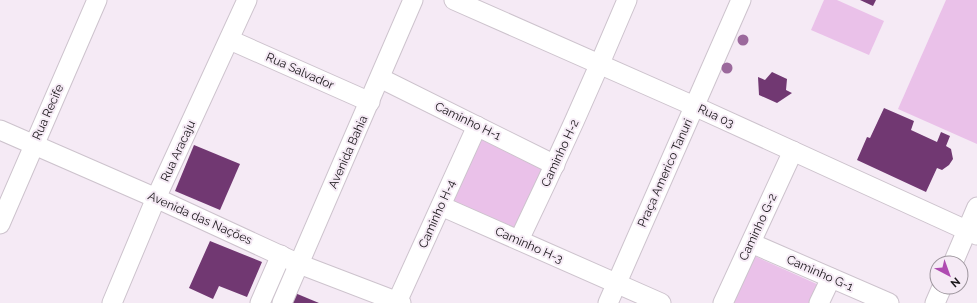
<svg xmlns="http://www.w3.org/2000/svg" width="977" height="303" font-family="Raleway,sans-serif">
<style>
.green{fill:#eac1e9}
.building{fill:#713872}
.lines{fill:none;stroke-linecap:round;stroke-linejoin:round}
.minor-casing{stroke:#cdc3cd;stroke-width:21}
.minor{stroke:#fff;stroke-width:19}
.tree{fill:#9b699c}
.labels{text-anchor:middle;stroke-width:4;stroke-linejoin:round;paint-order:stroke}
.street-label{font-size:12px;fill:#191519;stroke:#f5eaf5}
</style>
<rect width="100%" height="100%" fill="#f5eaf5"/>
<g class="green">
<path d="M824 0H837L884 21 869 55 811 30Z"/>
<path d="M946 0H977V144L898 109Z"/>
<path d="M480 137 548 168 517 235 448 204Z"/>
<path d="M750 254 819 285 810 303H728Z"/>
</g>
<g class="building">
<path d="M860 0H876L873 6Z"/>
<path d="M772 72 787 79 786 90 792 93 777 103 759 95 758 77 765 80Z"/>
<path d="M884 108 914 121 911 130 937 142 941 132 950 136 946 146 951 149 953 159 949 165 942 170 937 168 926 192 857 160 867 137 870 138Z"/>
<path d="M194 145 240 164 220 210 175 191Z"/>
<path d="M210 241 262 262 247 297 219 286 213 299 189 288Z"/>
<path d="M295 293 319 303H291Z"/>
</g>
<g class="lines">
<defs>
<g id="minor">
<path d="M454 0 694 106 977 235"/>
<path d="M230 40 370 102"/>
<path d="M380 78 555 165"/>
<path d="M0 130 156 198 299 264 401 303"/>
<path d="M441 206 661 303"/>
<path d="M0 224 97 0"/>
<path d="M519 240C557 161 593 81 627 0"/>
<path d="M751 243 889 303"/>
<path d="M953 263 977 207"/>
<path d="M397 302 477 126"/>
<path d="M112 303 156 198 247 0"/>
<path d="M260 303 281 255"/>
<path d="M282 303 413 0"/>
<path d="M608 303 741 0"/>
<path d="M723 303 793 151"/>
<path d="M819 303 831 278"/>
<path d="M935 303 942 287"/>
</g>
</defs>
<use href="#minor" class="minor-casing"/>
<use href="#minor" class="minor"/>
</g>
<g class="tree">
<circle cx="743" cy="40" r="5.5"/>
<circle cx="727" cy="68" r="5.5"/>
</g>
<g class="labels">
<g class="street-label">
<text transform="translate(300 71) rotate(24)" y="4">Rua Salvador</text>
<text transform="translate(48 112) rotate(-66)" y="4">Rua Recife</text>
<text transform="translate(716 116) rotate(25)" y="4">Rua 03</text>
<text transform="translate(468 121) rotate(26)" y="4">Caminho H-1</text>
<text transform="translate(178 151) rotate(-65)" y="4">Rua Aracaju</text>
<text transform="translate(348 152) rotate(-66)" y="4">Avenida Bahia</text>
<text transform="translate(560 153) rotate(-65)" y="4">Caminho H-2</text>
<text transform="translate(665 173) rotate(-66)" y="4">Praça Americo Tanuri</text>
<text transform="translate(437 214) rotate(-66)" y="4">Caminho H-4</text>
<text transform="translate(200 218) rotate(24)" y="4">Avenida das Nações</text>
<text transform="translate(758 227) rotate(-65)" y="4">Caminho G-2</text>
<text transform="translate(529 245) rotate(24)" y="4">Caminho H-3</text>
<text transform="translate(820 273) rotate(24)" y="4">Caminho G-1</text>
</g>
</g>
<g transform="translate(949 275) rotate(139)"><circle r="19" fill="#f5eaf5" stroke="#9d959d"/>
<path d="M0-3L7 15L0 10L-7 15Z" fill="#af4bb1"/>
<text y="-6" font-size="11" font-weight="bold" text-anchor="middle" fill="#191519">N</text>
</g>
</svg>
